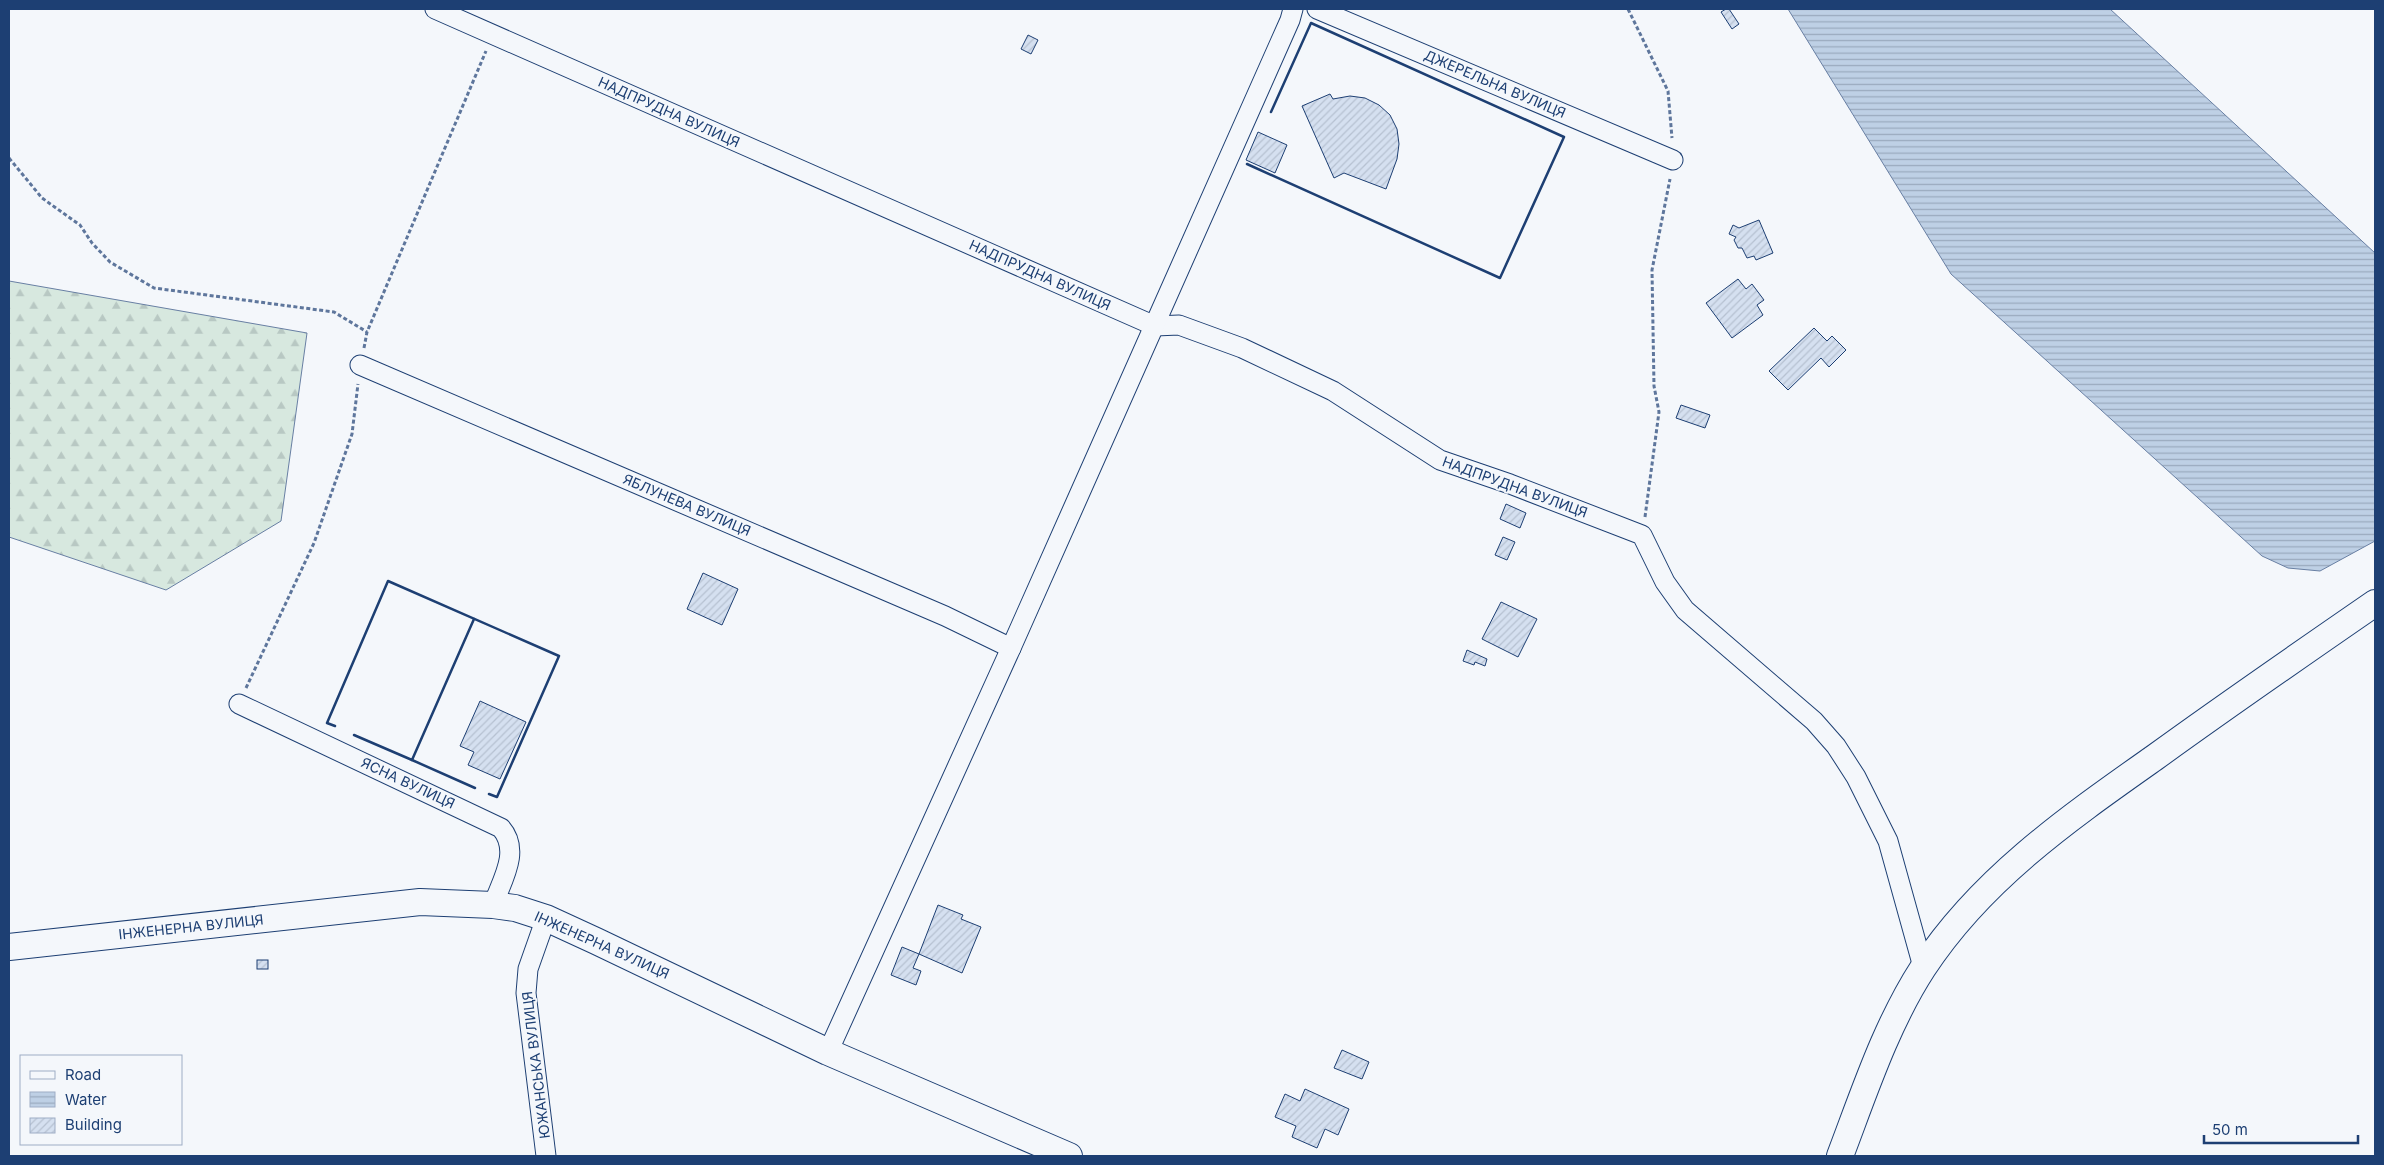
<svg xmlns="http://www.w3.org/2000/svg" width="2384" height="1165" font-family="Inter,sans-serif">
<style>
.forest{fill:url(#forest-firs);stroke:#687fa3}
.water{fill:url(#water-rules);stroke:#687fa3}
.building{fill:url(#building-hatch);stroke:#1d3f73}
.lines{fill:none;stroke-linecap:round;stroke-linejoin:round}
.street-casing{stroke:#1d3f73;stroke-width:21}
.secondary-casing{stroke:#1d3f73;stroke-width:28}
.path{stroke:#5e769c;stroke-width:3;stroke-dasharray:4 2.5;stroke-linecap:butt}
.street{stroke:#f4f7fb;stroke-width:19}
.secondary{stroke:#f4f7fb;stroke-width:26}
.wall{stroke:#1d3f73;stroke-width:2.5}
.labels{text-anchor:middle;stroke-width:4;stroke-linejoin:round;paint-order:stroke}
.street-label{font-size:14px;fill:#1d3f73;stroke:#f4f7fb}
</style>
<defs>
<pattern id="forest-firs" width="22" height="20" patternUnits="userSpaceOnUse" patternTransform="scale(1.25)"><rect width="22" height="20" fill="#d7e8df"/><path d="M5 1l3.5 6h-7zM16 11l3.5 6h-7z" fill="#b8c8c3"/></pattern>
<pattern id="water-rules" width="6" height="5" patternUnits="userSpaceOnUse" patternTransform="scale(1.25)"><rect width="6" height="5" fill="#bed0e5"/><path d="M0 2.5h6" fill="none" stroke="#9aaabe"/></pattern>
<pattern id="building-hatch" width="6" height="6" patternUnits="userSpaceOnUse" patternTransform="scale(1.25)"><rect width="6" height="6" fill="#d5e0f0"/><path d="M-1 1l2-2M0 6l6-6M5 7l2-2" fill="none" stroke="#b6c1d1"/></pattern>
</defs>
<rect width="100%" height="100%" fill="#f4f7fb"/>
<path class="forest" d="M9 281 307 333 281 521 166 590 9 537Z"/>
<path class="water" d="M1788 9H2110L2375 253V541L2320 571 2288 568 2262 556 1951 274Z"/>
<g class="building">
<path d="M1726 9H1729L1739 24 1732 29 1721 12Z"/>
<path d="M1028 35 1038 40 1031 54 1021 49Z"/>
<path d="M1330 94 1333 99 1350 96 1365 98 1379 105 1390 115 1397 129 1399 144 1397 159 1386 189 1344 173 1334 178 1302 106Z"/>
<path d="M1258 132 1287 145 1275 173 1246 160Z"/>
<path d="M1759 220 1773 253 1756 260 1754 256 1747 258 1742 248H1738L1734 240 1736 237 1729 234 1733 225 1739 228Z"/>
<path d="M1738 279 1746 289 1752 284 1764 300 1757 305 1763 315 1732 338 1706 303Z"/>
<path d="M1814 328 1827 341 1832 336 1846 350 1829 367 1821 358 1788 390 1769 371Z"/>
<path d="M1681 405 1710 415 1705 428 1676 418Z"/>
<path d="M1506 504 1526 513 1520 528 1500 519Z"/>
<path d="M1503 537 1515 542 1507 560 1495 555Z"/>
<path d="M703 573 738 589 722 625 687 609Z"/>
<path d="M1501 602 1537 619 1518 657 1482 639Z"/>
<path d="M1467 650 1487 659 1485 666 1475 662 1474 665 1463 661Z"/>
<path d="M480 701 526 722 500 779 468 765 474 752 460 746Z"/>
<path d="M938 905 963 915 961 919 981 927 962 973 919 954Z"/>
<path d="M902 947 919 954 913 968 921 971 916 985 891 975Z"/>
<rect x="257" y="960" width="11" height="9"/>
<path d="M1342 1050 1369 1062 1362 1079 1334 1068Z"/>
<path d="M1305 1089 1349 1109 1338 1135 1325 1129 1317 1148 1292 1137 1296 1126 1275 1117 1285 1094 1300 1101Z"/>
</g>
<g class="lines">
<defs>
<g id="street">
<path d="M435 9 1155 326 1179 325 1242 348 1333 391 1440 460 1510 484 1642 535 1665 582 1685 610 1814 721 1836 746 1856 777 1888 841 1923 967"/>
<path d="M1317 9 1673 160"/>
<path d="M360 365 945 616 1011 648"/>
<path d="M239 704 501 828C521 851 502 880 493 905"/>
<path d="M828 1052 1011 648 1290 20 1293 9"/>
<path d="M546 1156 526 993 528 969 546 918"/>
</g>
<g id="secondary">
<path d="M9 947 420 902 493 905 515 908 546 918 596 941 828 1052 1069 1156"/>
<path d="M1840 1156C1864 1093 1886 1025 1923 968 1981 879 2069 818 2154 758 2227 705 2301 654 2375 603"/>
</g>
</defs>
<use href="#street" class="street-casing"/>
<use href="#secondary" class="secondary-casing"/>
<g class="path">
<path d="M1628 9 1668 91 1672 138"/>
<path d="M9 158 42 198 80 225 92 243 110 262 154 288 334 312 367 332"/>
<path d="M364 348 367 332 486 51"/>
<path d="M1645 517 1659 412 1654 386 1652 270 1670 179"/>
<path d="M246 688 314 543 352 434 358 384"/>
</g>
<use href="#street" class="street"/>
<use href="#secondary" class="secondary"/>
<g class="wall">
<path d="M1247 164 1500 278 1564 137 1311 23 1271 112"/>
<path d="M335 726 327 723 388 581 559 656 497 797 489 794"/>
<path d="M354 735 412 760 474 619"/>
<path d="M412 760 475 788"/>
</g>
</g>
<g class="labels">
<g class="street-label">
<text transform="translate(1495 84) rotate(23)" y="5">ДЖЕРЕЛЬНА ВУЛИЦЯ</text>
<text transform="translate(669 112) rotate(24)" y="5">НАДПРУДНА ВУЛИЦЯ</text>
<text transform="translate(1040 275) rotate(24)" y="5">НАДПРУДНА ВУЛИЦЯ</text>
<text transform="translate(1515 487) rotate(20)" y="5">НАДПРУДНА ВУЛИЦЯ</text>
<text transform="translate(687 505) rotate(23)" y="5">ЯБЛУНЕВА ВУЛИЦЯ</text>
<text transform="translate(408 783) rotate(25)" y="5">ЯСНА ВУЛИЦЯ</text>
<text transform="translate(191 927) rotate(-6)" y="5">ІНЖЕНЕРНА ВУЛИЦЯ</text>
<text transform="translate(602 945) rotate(24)" y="5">ІНЖЕНЕРНА ВУЛИЦЯ</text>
<text transform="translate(536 1065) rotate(-97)" y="5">ЮЖАНСЬКА ВУЛИЦЯ</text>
</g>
</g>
<rect width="2384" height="1165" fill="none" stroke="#1d3f73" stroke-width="20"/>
<rect x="20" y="1055" width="162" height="90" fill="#f4f7fb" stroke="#9eadc5"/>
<rect x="30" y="1071" width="25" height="8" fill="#f4f7fb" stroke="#9eadc5"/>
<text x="65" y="1080" font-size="15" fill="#1d3f73">Road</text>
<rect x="30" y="1092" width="25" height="15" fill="url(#water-rules)" stroke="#9eadc5"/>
<text x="65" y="1105" font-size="15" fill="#1d3f73">Water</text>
<rect x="30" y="1118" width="25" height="15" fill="url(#building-hatch)" stroke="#9eadc5"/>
<text x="65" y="1130" font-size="15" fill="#1d3f73">Building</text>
<path d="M2204 1135v8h154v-8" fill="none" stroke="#1d3f73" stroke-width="2.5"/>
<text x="2212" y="1135" font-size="15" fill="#1d3f73" stroke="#f4f7fb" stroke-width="4" paint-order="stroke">50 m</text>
</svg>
